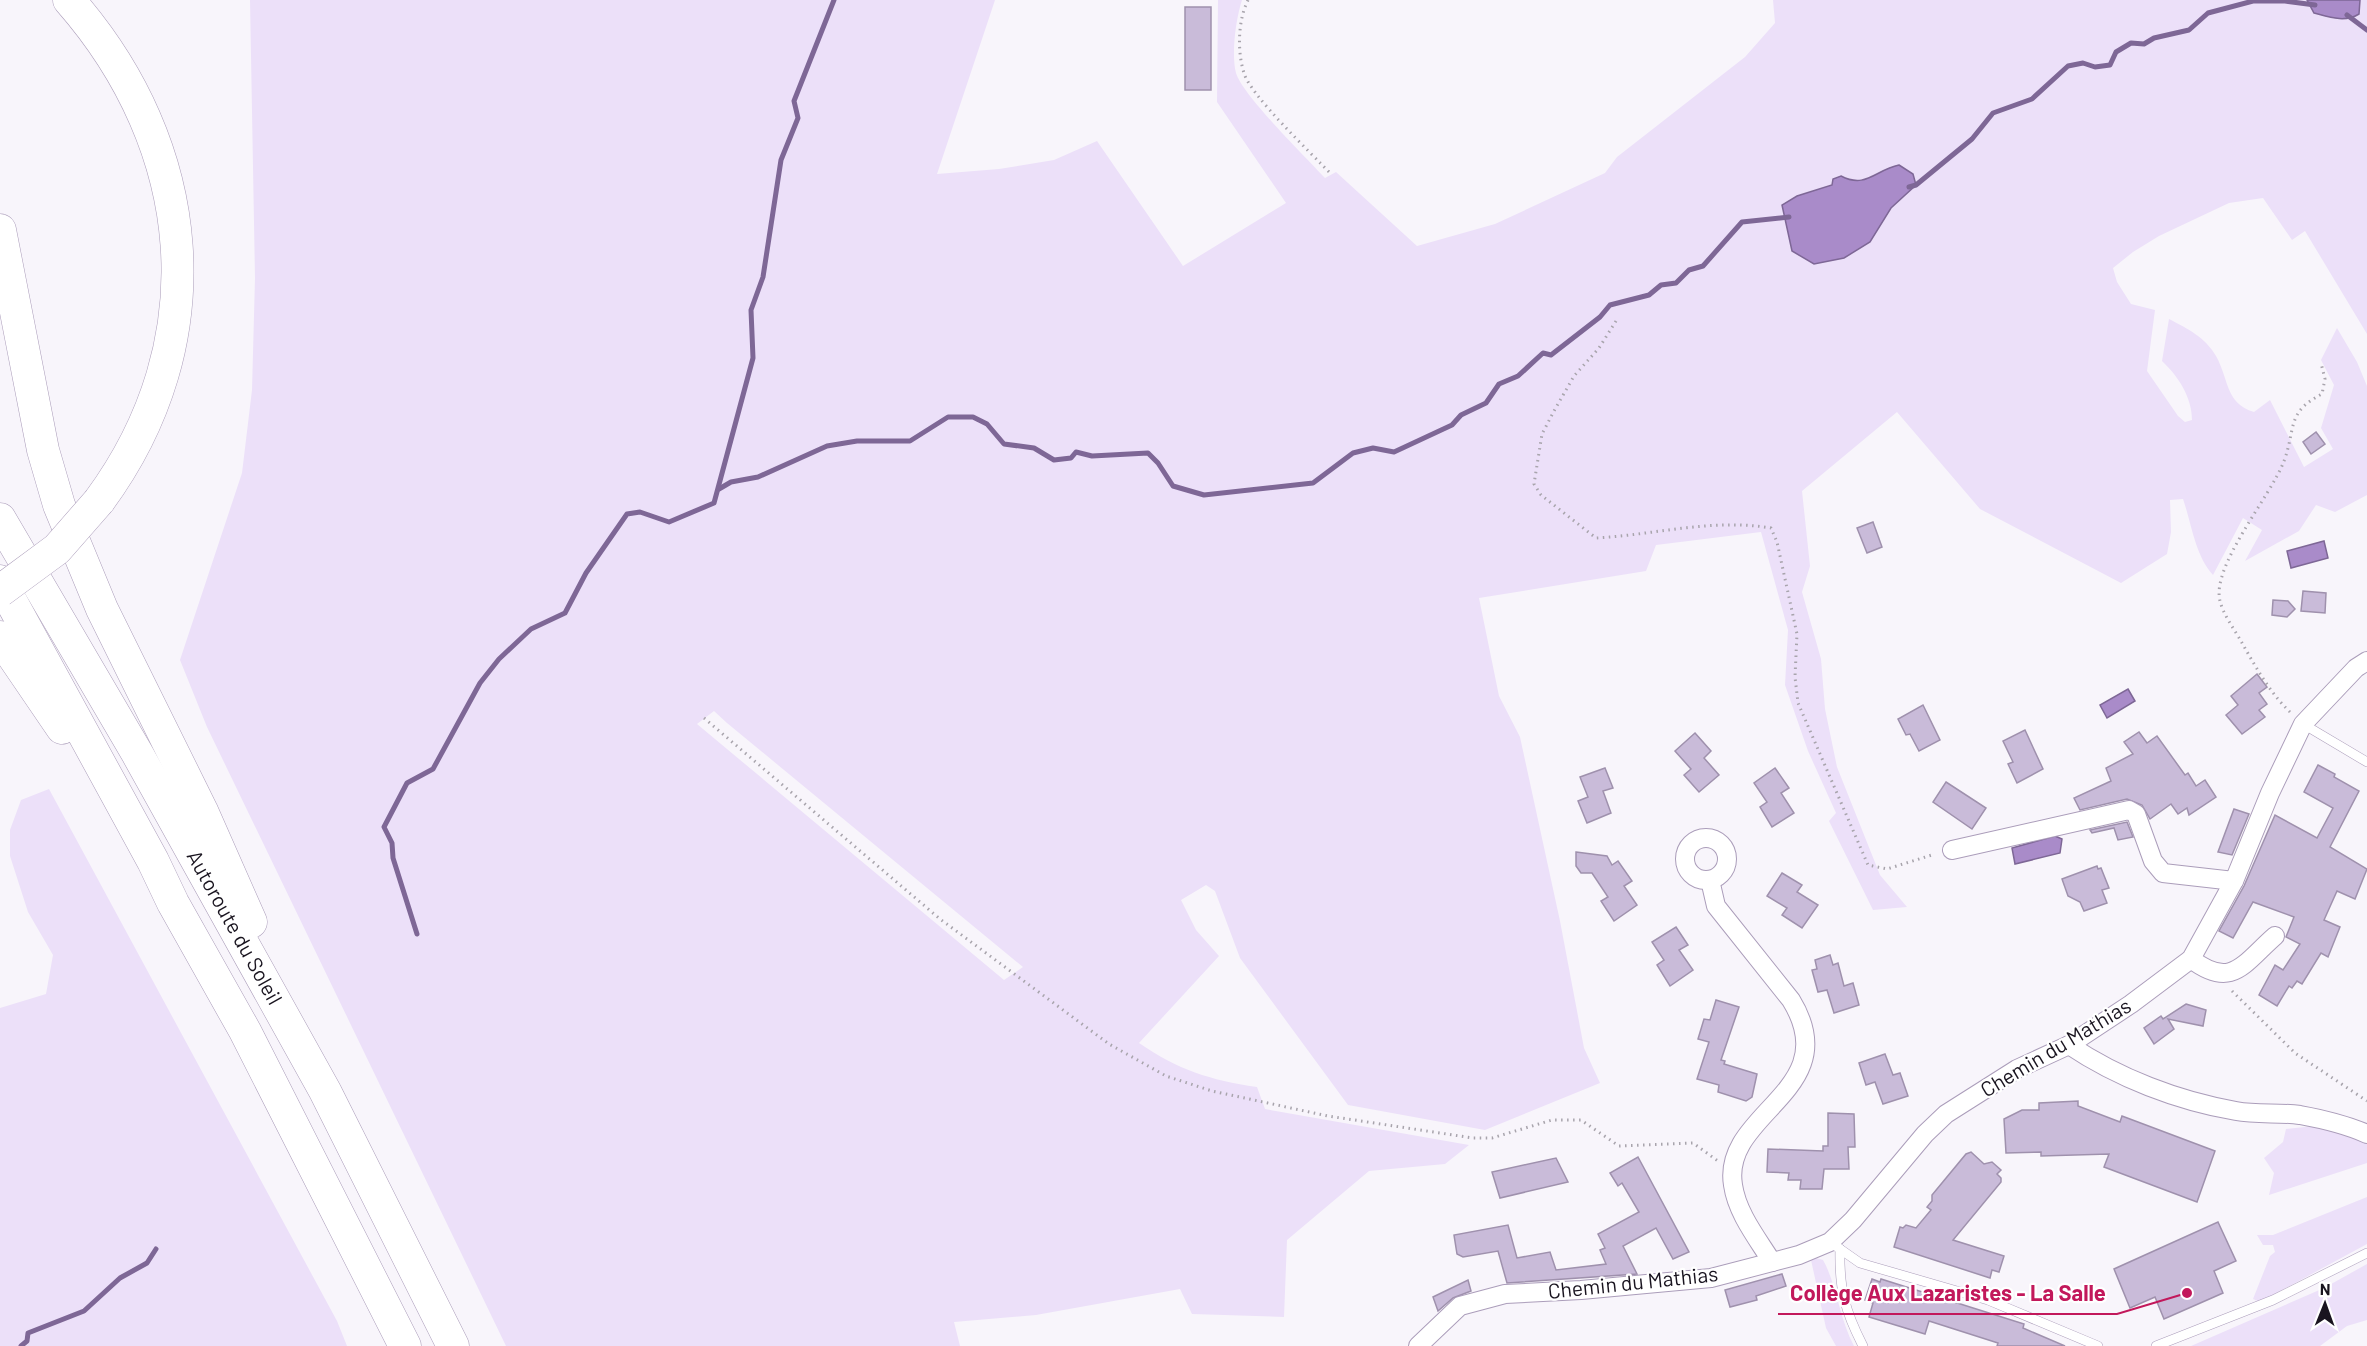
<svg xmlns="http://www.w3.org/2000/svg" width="2367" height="1346" font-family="Barlow,sans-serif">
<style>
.green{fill:#ece0f9;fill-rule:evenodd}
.water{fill:#a98bc9;stroke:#7e6796;stroke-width:1.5}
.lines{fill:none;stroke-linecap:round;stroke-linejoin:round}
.stream{stroke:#7e6796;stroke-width:5}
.building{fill:#c9bbd9;stroke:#9f91ad;stroke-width:1.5}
.service-casing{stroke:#ab9dba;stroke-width:10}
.minor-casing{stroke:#ab9dba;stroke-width:20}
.motorway-casing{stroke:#ab9dba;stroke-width:33}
.path{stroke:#a8a4ac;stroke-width:3;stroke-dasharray:1.5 4.5;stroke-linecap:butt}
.service{stroke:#fff;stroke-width:9}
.minor{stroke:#fff;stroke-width:18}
.motorway{stroke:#fff;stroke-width:32}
.motorway-bridge-casing{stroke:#ab9dba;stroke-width:33;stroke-linecap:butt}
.motorway-bridge{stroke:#fff;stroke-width:32}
.labels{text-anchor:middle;stroke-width:4.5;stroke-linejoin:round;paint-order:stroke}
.street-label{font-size:21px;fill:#19141f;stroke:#fff}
.leader{fill:none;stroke:#c2185b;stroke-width:2}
.callout-dot{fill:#c2185b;stroke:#fff;stroke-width:2}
.callout-label{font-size:22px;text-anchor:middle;font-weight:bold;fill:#c2185b;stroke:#fff;stroke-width:4.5;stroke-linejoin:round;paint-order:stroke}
</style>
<rect width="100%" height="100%" fill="#f8f5fb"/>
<g class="green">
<path d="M250 0H995L937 174 999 169 1054 160 1097 141 1183 266 1286 203 1217 102 1218 0H1242C1236 18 1231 54 1236 73 1243 96 1306 157 1325 178L1336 172 1417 246 1495 224 1605 173 1617 157 1745 57 1775 23 1773 0H2367V334L2305 231 2292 240 2263 198 2229 203 2159 236 2133 252 2113 268 2117 282 2131 304 2155 310 2147 371 2178 416 2185 422 2192 420C2192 397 2178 376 2162 361L2169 319C2188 329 2205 337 2216 356 2229 379 2225 403 2254 412L2270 400 2304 467 2333 449 2321 428 2334 385 2321 360 2337 328 2357 362 2367 386V495L2335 512 2316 505 2299 531 2245 561 2262 530 2243 518 2213 575C2195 555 2192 525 2183 499L2170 500 2171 532 2167 554 2121 583 1980 509 1897 412 1802 491 1810 566 1802 592 1821 659 1825 709 1837 767 1880 875 1907 907 1873 910 1829 821 1836 813 1808 751 1785 685 1788 630 1761 532 1656 545 1646 571 1479 598 1499 696 1520 737 1560 921 1584 1048 1600 1083 1485 1130 1348 1105 1240 958 1215 891 1206 885 1181 900 1196 930 1219 956 1139 1043C1178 1070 1210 1080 1257 1087L1265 1109 1469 1145 1445 1164 1369 1171 1287 1240 1284 1317 1192 1314 1180 1289 1036 1315 954 1322 960 1346H506L207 727 180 660 242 473 252 390 255 278ZM714 711 727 723 1023 967 1004 980 697 724Z"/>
<path d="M49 789 337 1321 347 1346H0V1008L46 994 53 955 28 912 10 856V830L21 800Z"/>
<path d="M2314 1126 2367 1141V1163L2269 1195 2274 1173 2264 1158 2283 1142 2286 1129Z"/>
<path d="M2367 1197V1244L2260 1302 2253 1299 2270 1256 2275 1252 2273 1245H2263L2257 1235H2273Z"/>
<path d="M1816 1258 1823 1260C1837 1285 1839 1318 1854 1346H1836L1826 1328 1811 1260Z"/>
<path d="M2367 1264V1320L2347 1326 2320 1346H2191L2324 1288Z"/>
</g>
<g class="water">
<path d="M2307 0H2360L2359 14C2345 23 2329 17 2314 13Z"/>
<path d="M1899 165 1913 174 1916 185 1891 208 1870 242 1844 258 1814 264 1792 251 1782 205 1797 196 1832 185 1833 179 1841 176C1866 189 1875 170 1899 165Z"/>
<path d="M2324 541 2328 558 2291 568 2287 551Z"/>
<path d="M2128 689 2135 701 2107 718 2100 705Z"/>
<path d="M2055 836 2062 839 2060 853 2015 864 2012 848Z"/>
</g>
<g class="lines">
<g class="stream">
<path d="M2347 15 2367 30"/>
<path d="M1909 187 1916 185 1972 139 1993 113 2032 99 2068 66 2083 63 2095 67 2110 65 2116 52 2131 43 2144 44 2154 38 2189 30 2208 13 2253 1H2285L2315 5"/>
<path d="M719 489 731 482 758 477 827 446 857 441H910L948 417H973L987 424 1004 444 1034 448 1054 460 1071 458 1076 452 1092 456 1148 453 1158 463 1173 486 1204 495 1313 483 1353 453 1373 448 1394 452 1452 425 1461 415 1486 403 1499 384 1518 376 1543 353 1551 355 1600 317 1610 305 1649 295 1661 285 1676 283 1689 270 1703 266 1742 222 1789 217"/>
<path d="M417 934 393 858 392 843 384 827 407 783 433 769 480 683 499 659 531 629 565 613 586 573 627 514 640 512 669 522 714 503 753 358 751 310 763 277 781 160 798 118 794 101 834 0"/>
<path d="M21 1346 27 1341 28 1333 84 1311 120 1278 147 1263 156 1249"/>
</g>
</g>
<g class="building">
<rect x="1185" y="7" width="26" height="83"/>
<path d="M2316 432 2325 444 2311 454 2303 442Z"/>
<path d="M1873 522 1882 547 1867 553 1857 528Z"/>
<path d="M2303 591 2326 593 2325 613 2301 611Z"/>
<path d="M2273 600 2288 601 2295 609 2287 617 2272 615Z"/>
<path d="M2257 674 2267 687 2259 693 2267 704 2259 710 2265 717 2242 734 2226 715 2238 705 2231 696Z"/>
<path d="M1923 705 1940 740 1919 751 1910 734 1906 735 1898 719Z"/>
<path d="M2025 730 2043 769 2017 783 2008 764 2013 762 2003 741Z"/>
<path d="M2139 732 2147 743 2157 736 2185 775 2188 773 2196 786 2205 780 2216 797 2189 815 2187 808 2178 814 2171 804 2150 819 2142 805 2127 799 2080 810 2074 798 2111 781 2106 768 2133 754 2124 742Z"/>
<path d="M1695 733 1711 751 1704 758 1719 775 1699 792 1684 775 1691 769 1675 751Z"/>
<path d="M2318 765 2335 774 2334 777 2359 791 2330 847 2367 869 2355 899 2337 891 2324 920 2340 927 2328 957 2321 953 2302 984 2297 981 2292 988 2289 986 2277 1006 2259 995 2275 965 2283 970 2300 944 2286 937 2294 917 2253 902 2233 938 2219 931 2244 886 2275 815 2317 838 2333 808 2304 792Z"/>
<path d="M1605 768 1613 788 1603 791 1611 813 1587 823 1578 801 1588 797 1580 777Z"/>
<path d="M1775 768 1789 788 1781 793 1794 813 1772 827 1760 807 1767 802 1754 783Z"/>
<path d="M1946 782 1986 808 1972 829 1933 802Z"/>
<path d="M2234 809 2249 814 2232 855 2218 852Z"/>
<path d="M2127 822 2133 837 2118 840 2114 828 2092 833 2090 830Z"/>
<path d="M1576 852 1607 856 1612 865 1618 861 1632 881 1624 886 1637 905 1614 921 1601 901 1608 897 1592 873H1581L1576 866Z"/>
<path d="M2097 866 2098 869 2101 868 2109 888 2102 890 2107 903 2084 911 2080 902 2068 896 2062 879Z"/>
<path d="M1782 873 1802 885 1797 892 1818 905 1802 928 1782 915 1787 908 1767 896Z"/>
<path d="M1676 927 1688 945 1679 950 1693 970 1670 986 1657 965 1664 960 1652 942Z"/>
<path d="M1830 955 1833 965 1838 963 1844 986 1853 983 1859 1005 1834 1013 1827 990 1818 992 1812 970 1817 969 1815 960Z"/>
<path d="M1716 1000 1739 1007 1721 1060 1725 1061 1724 1064 1757 1074 1752 1097 1746 1101 1718 1092 1719 1085 1697 1079 1709 1042 1698 1039 1704 1019 1710 1020Z"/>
<path d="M2186 1004 2206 1010 2203 1026 2168 1019 2174 1029 2154 1044 2144 1028 2161 1016 2163 1019Z"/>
<path d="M1885 1054 1893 1075 1900 1073 1908 1096 1883 1104 1875 1082 1866 1085 1859 1063Z"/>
<path d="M2078 1101V1106L2120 1122 2122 1116 2215 1151 2197 1202 2104 1167 2109 1154 2041 1156V1152L2006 1153 2004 1119 2022 1110H2039V1103Z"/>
<path d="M1828 1113 1854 1114 1855 1147H1848L1849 1169H1824L1822 1189H1800L1801 1180H1788L1789 1173 1767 1172 1768 1149 1823 1151V1146H1828Z"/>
<path d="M1971 1152 1984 1164 1992 1162 2001 1170 1997 1174 2001 1178V1182L1953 1240 2004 1256 1999 1272 1992 1270 1990 1278 1894 1247 1900 1227 1903 1228 1906 1225 1916 1228 1931 1210 1927 1207 1932 1201V1195L1966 1154Z"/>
<path d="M1638 1157 1689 1252 1673 1259 1656 1228 1623 1246 1637 1274 1507 1283 1498 1251 1463 1257 1457 1254 1454 1235 1508 1225 1517 1258 1550 1252 1556 1270 1606 1264 1600 1250 1605 1248 1598 1234 1639 1212 1622 1183 1618 1186 1610 1173Z"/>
<path d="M1556 1158 1568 1182 1500 1198 1492 1172Z"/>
<path d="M2218 1222 2236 1261 2214 1271 2223 1293 2164 1319 2155 1297 2130 1308 2114 1269Z"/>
<path d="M1782 1274 1786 1286 1756 1296 1757 1300 1730 1307 1725 1290Z"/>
<path d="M1872 1279 1880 1282 1881 1279 2024 1324 2023 1328 2065 1346H1997L1998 1343 1929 1321 1925 1334 1869 1317 1873 1303 1865 1300Z"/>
<path d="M1468 1280 1471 1291 1453 1298 1438 1311 1433 1297Z"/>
</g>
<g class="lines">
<defs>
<g id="service">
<path d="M2303 724 2367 762"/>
<path d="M1830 1242 1860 1263 1988 1300 2098 1346"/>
<path d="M1840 1249C1839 1289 1845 1311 1863 1346"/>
<path d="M2156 1346 2273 1300 2367 1253"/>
</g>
<g id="minor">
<circle cx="1706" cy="859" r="21"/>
<path d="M1952 850 2129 810 2136 814 2153 861 2163 873 2234 881"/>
<path d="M1710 880 1716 906 1791 1000C1847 1091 1721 1112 1733 1185 1737 1213 1757 1238 1772 1262"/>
<path d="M2191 959C2232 990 2243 964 2275 936"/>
<path d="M2069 1045C2118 1078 2178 1101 2236 1111 2257 1115 2279 1112 2300 1115 2322 1119 2347 1125 2367 1134"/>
<path d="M1418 1346 1460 1306 1505 1294 1581 1290 1711 1278 1799 1255 1830 1242 1853 1220 1925 1134 1946 1114 2017 1069 2069 1045 2131 1004 2191 959 2234 881 2270 793 2303 724 2356 668 2367 661"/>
</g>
<g id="motorway">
<path d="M69 0C198 147 217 341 99 501"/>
<path d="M0 230 43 450 59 505 102 609 202 811 251 922"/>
<path id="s1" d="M0 519 137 753 325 1091 453 1346"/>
<path d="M0 581 153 861 173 903 245 1031 405 1346"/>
<path d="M0 637 62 728"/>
</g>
</defs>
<use href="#service" class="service-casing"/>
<use href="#minor" class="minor-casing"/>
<use href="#motorway" class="motorway-casing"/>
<g class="path">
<path d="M1248 0C1238 20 1237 51 1244 73 1250 95 1312 154 1331 174"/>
<path d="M1616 321 1599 348 1574 376 1554 411 1542 434 1534 484 1541 495 1596 538C1654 535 1712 518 1771 528L1777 542 1797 634 1795 677 1798 703 1868 865 1887 869 1935 854"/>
<path d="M2290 712C2270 693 2255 666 2241 641 2234 629 2223 614 2220 601 2211 566 2271 496 2284 461 2296 429 2286 412 2322 394L2325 379 2321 363"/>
<path d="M704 718 940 919 1109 1044 1166 1076 1212 1091 1328 1116 1473 1138H1492L1552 1120H1581L1619 1146 1693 1143 1718 1161"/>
<path d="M2232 991 2295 1053 2367 1101"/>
</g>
<use href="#service" class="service"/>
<use href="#minor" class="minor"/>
<use href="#motorway" class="motorway"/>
<defs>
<path id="motorway-bridge" d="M0 591 57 549 99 501"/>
</defs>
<use href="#motorway-bridge" class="motorway-bridge-casing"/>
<use href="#motorway-bridge" class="motorway-bridge"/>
</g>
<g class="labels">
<g class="street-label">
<text dy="7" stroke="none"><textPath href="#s1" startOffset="471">Autoroute du Soleil</textPath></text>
<text transform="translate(2056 1048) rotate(-31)" y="7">Chemin du Mathias</text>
<text transform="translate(1633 1283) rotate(-6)" y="7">Chemin du Mathias</text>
</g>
</g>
<path class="leader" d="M2187 1293L2117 1314H1778"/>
<circle class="callout-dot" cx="2187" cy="1293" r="6"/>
<g class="callout-label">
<text x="1948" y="1301">Collège Aux Lazaristes - La Salle</text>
</g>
<g transform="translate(2325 1304) rotate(1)" stroke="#ffffff" stroke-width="4.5" paint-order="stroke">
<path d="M0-4.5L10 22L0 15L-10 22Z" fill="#19141f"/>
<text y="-9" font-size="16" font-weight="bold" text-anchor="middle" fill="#19141f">N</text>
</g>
</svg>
